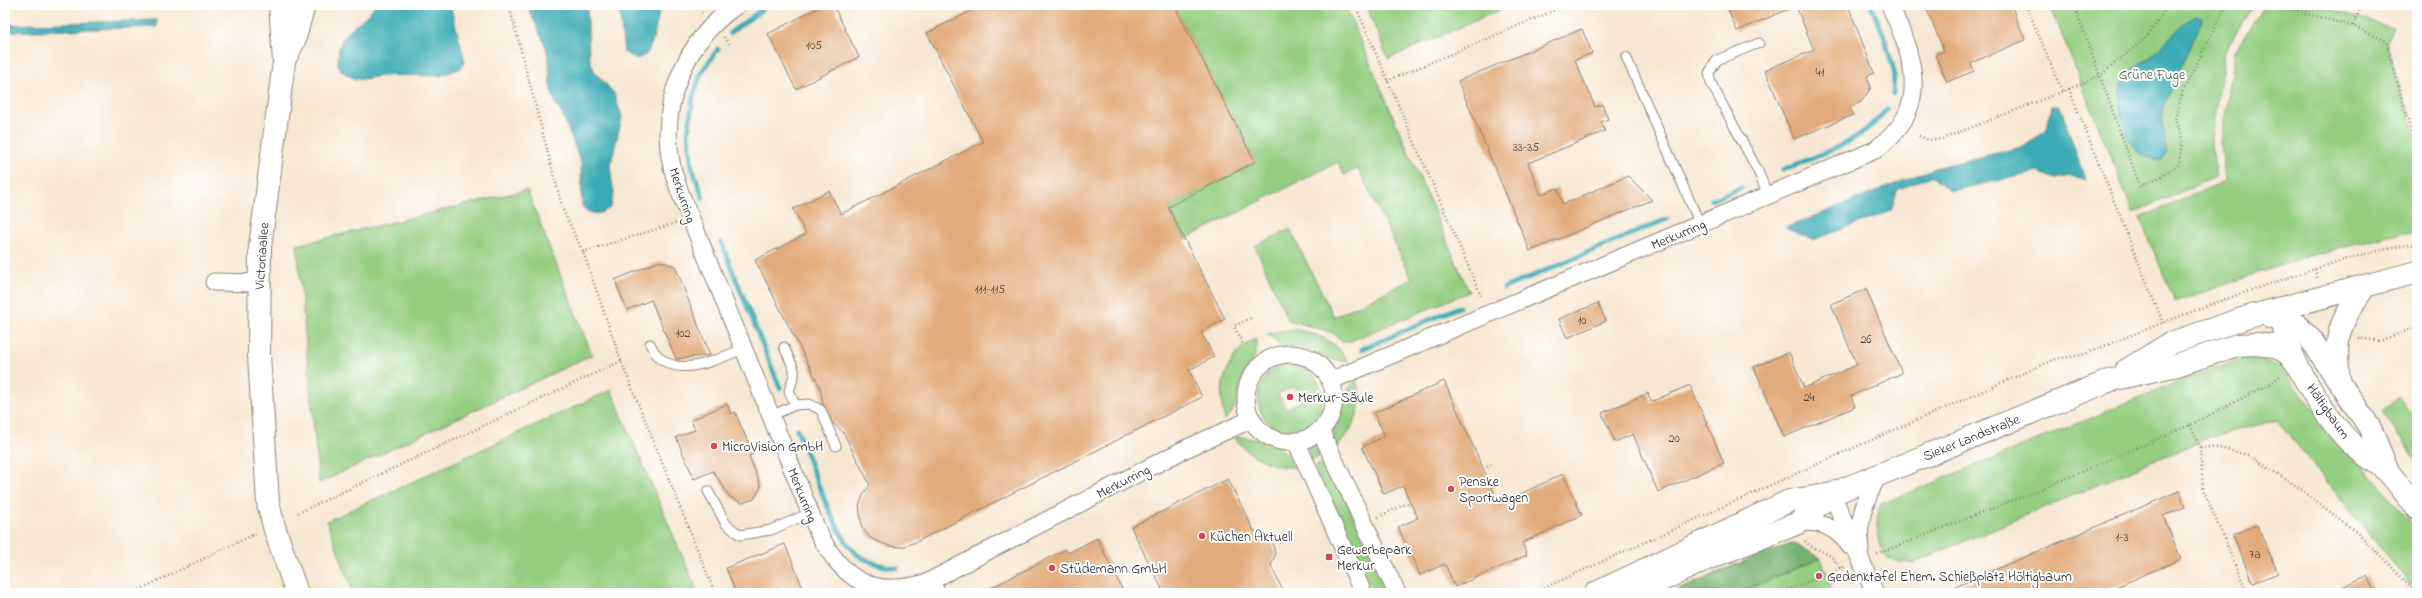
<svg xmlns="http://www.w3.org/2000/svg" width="2422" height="598" font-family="'Indie Flower',sans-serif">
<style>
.green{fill:#94ce81;stroke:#58754e;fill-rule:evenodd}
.forest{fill:#77b16f;stroke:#4a6646}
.water{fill:#3aabb5;stroke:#2b6468}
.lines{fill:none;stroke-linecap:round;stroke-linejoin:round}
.stream{stroke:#3aabb5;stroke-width:5}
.building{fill:#e1ab7c}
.service-casing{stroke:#898277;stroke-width:11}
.minor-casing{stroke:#898277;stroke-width:19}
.tertiary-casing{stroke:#898277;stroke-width:24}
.secondary-casing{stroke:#898277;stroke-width:24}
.path{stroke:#898277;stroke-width:2.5;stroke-dasharray:1 3;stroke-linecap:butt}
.service{stroke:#fff;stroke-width:9}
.minor{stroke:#fff;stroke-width:17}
.tertiary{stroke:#fff;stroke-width:22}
.secondary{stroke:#fff;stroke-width:22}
.poi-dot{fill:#d1495b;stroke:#fff;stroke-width:1.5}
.labels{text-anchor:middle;stroke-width:4;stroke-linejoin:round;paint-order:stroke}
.number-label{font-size:12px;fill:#4d4034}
.park-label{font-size:14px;fill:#4c6344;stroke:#fff}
.street-label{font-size:14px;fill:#1c1c1c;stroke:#fff}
.poi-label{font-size:14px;fill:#1c1c1c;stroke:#fff;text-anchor:start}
</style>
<rect width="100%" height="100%" fill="#fff"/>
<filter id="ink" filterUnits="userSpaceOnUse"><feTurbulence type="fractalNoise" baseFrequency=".025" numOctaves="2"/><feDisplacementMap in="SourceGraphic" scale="8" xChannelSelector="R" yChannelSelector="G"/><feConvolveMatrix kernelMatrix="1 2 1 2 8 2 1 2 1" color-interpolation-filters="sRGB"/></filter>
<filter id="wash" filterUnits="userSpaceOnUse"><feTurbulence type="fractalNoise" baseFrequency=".012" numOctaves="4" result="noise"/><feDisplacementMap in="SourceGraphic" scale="16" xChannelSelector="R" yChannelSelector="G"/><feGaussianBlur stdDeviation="0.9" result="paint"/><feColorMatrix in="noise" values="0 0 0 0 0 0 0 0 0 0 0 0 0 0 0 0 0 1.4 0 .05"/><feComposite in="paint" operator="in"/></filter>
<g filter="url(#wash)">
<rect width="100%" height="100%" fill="#f6e7d2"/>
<g class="green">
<path d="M1174 5H1345L1469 292 1345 343 1333 333 1288 320 1255 246 1290 229 1334 317 1412 279 1358 168 1344 175 1338 162 1185 239 1168 207 1255 162Z"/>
<path d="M1366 5H1511L1388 59Z"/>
<path d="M2050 5H2253L2225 51 2211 145 2217 176 2133 213Z"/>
<path d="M2264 5H2316L2393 28 2386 41 2417 142V232L2402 233 2305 257 2175 302 2140 218 2225 181 2221 142 2235 52Z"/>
<path d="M527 190 592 355 319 483 297 245Z"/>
<path d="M1292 329C1315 332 1337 341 1348 362L1326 358 1303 348 1282 346 1267 334Z"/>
<path d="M1256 339C1260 355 1248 365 1242 379 1236 394 1239 408 1225 420 1216 391 1226 351 1256 339Z"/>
<path d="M2249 357 2278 366 2417 530V593L2277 420 2210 437 1913 563C1905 562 1895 563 1888 558 1875 548 1875 518 1881 504L2186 379Z"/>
<path d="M1295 365C1335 372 1329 433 1288 430 1245 428 1250 361 1295 365ZM1294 386 1302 401 1286 409 1278 394Z"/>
<path d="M1356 381C1367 405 1352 432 1336 448 1329 429 1340 394 1356 381Z"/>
<path d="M611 390 698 593H353L327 521Z"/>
<path d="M2399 397 2417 422V461L2382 411Z"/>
<path d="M1241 437C1260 439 1289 447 1298 467 1272 468 1251 458 1235 438Z"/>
<path d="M1313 443H1319L1325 454 1310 461 1308 447Z"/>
<path d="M1327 462 1390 593H1373L1314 467Z"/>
<path d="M1821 558 1833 592 1738 593Z"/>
</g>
<path class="forest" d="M1794 543 1821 558 1738 593H1672L1734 565Z"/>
<g class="water">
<path d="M375 5H450L465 61 461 68 440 76 389 75 355 80 342 71 338 65C337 27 357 31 375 5Z"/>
<path d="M527 5H587L589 56 594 71 614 93 622 117 610 167 614 194 610 208C600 215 590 216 582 206L581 163 563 116 556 104 550 87 549 61 546 47Z"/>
<path d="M619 5H661L653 40 646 55 636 59 624 52Z"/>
<path d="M2196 15 2202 17 2201 23 2163 106 2162 123 2167 152 2163 159C2126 165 2112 103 2125 77 2129 70 2142 63 2149 58 2165 45 2178 26 2196 15Z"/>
<path d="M157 20V27L5 32V25Z"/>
<path d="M2052 106H2060L2085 179 2070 176 2055 179 2038 172 1950 191 1931 176 1897 190 1891 211 1813 240 1785 228 1935 168 2025 146 2047 129Z"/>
</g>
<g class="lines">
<g class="stream">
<path d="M1871 5 1884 36 1894 71 1893 94"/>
<path d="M730 33 768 5"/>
<path d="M1783 170C1821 154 1861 143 1887 109"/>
<path d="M703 198 692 167 688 134 693 97 701 73 718 49"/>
<path d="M1711 200 1741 188"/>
<path d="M721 242 780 388"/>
<path d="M1504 288 1667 219"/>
<path d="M1362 349 1459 307"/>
<path d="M797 429C809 458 835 542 861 557 872 563 885 567 897 568"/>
</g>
</g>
<g id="blocks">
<g class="building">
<path d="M823 5H833L859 57 796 89 768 34Z"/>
<path d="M983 5H1174L1255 162 1168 207 1225 319 1201 332 1214 357 1189 370 1202 397 916 542 902 547 889 546 870 538 862 527 859 506 864 493 870 485 843 432 832 422 823 404 820 387 755 260 806 234 793 209 829 191 841 214 983 142 927 33Z"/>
<path d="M1726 5H1848L1874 73 1867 76 1871 88 1861 102 1850 107 1853 115 1794 139 1765 70 1814 50 1796 6 1737 31Z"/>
<path d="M1925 5H2011L2025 40 1971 63 1974 71 1947 82 1935 55 1944 51Z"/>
<path d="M1582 29 1592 53 1575 60 1595 107 1602 104 1608 119 1601 122 1605 131 1528 163 1541 195 1557 188 1563 204 1628 176 1652 200 1530 251 1458 81Z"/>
<path d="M660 261 675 266 710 355 676 359 651 300 627 310 615 280Z"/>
<path d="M1866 289 1902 373 1851 396 1855 407 1784 437 1754 367 1789 352 1804 388 1857 365 1831 304Z"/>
<path d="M1598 303 1606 321 1567 338 1559 319Z"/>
<path d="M1444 381 1499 504 1563 474 1582 515 1522 543 1527 555 1455 587 1445 564 1420 575 1398 527 1418 518 1410 502 1403 486 1384 494 1362 447 1385 436 1374 413Z"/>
<path d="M1690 385 1724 463 1658 492 1633 434 1615 442 1602 413 1648 393 1651 402Z"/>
<path d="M727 404 731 414 735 412 753 454 749 456 761 487 754 499 742 503 730 497 713 471 694 479 676 437 695 430 691 420Z"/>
<path d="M1228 479 1254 531 1266 535 1273 544 1275 555 1271 566 1284 593H1164L1131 527Z"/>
<path d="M2179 491 2185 507 2163 516 2181 559 2102 593H1941Z"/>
<path d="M2257 525 2278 573 2253 583 2233 535Z"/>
<path d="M1097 538 1124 593H981L1066 549 1068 553Z"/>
<path d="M785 544 805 593H780L778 588 766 593H736L726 568Z"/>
<path d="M2367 576 2375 593H2328Z"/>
</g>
</g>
</g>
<g filter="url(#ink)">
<use href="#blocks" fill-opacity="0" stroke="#898277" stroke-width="1"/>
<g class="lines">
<defs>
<g id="service">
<path d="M1759 43 1717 60 1709 73 1711 83 1758 171 1768 196"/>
<path d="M1626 57 1700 224"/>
<path d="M650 344C669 384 712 361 743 349"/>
<path d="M795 405 809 404 821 410 836 446"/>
<path d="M771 416 795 405 789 391 794 376V369L784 347"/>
<path d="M708 491 726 524 740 535 771 530 810 513"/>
<path d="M936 579 940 593"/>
</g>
<g id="minor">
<path d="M737 5C685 40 658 105 672 167 676 185 684 202 691 219L818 532C843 581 872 598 926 583L1183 450 1252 419"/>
<path d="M214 282 258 283"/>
<circle cx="1290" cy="398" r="44"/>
<path d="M1330 381 1875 150C1933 108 1914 60 1890 5"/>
<path d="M1320 430 1397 593"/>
<path d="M1296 441 1363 593"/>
<path d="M1832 494 1875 593"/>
<path d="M1798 523C1820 520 1836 527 1850 546"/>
<path d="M1860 550C1857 521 1865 500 1878 475"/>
</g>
<g id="tertiary">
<path d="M280 5 284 62 260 247 259 355 268 503 275 530 297 593"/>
<path d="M286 57 294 41 304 5"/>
</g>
<g id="secondary">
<path d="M2272 318 2283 319 2297 325 2312 341 2370 428 2388 471"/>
<path d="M2283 319C2283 351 2323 413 2345 437 2357 451 2374 460 2388 472 2398 483 2407 496 2417 508"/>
<path d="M2125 371 2171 343 2248 317 2417 272"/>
<path d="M2339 379C2333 334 2340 323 2365 286"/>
<path d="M1596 593 1789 501 1832 494 2111 380 2177 365 2237 345 2256 344 2273 346 2286 352 2294 360"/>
<path d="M1634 593 1709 558 1798 523 1832 494"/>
</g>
</defs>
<use href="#service" class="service-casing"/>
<use href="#minor" class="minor-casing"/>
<use href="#tertiary" class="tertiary-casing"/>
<use href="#secondary" class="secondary-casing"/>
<g class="path">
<path d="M509 5 563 210 583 252 621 361 715 593"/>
<path d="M699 5 702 13"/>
<path d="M1355 5 1482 298"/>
<path d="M2026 5 2062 91"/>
<path d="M2074 5 2140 186 2164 175 2179 164 2182 141 2175 119 2182 93 2226 5"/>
<path d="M2274 5 2353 26 2386 41 2417 154"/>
<path d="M2353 26 2362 5"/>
<path d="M724 37 731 46"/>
<path d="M1387 81 1567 5"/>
<path d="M2069 89 2101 75 2147 37 2168 5"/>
<path d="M1919 136 1929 140 1942 139 2069 89 2163 323"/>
<path d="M583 252 676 223"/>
<path d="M2315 269 2318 280"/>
<path d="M2358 338 2379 341 2417 327"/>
<path d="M1242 343 1234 326 1253 317"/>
<path d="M2190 425 2200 447 2203 489 2247 593"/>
<path d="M2200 447 2220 448 2248 455 2298 487 2360 535 2417 593"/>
<path d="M1487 467 1493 464"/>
<path d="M298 513 621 361"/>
<path d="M1378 517 1410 502"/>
<path d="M1805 541C1818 555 1826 545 1840 568"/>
<path d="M1877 554 2039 490 2190 425 2270 384 2281 375"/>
<path d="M132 593 257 533"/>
<path d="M1533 593 1824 461 2056 359 2082 355C2154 326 2226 297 2300 274 2338 261 2377 249 2417 244"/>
<path d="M1780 593 1846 566"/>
</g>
<use href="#service" class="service"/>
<use href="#minor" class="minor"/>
<use href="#tertiary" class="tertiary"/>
<use href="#secondary" class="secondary"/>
</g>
</g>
<g class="poi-dot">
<circle cx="1290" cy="397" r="4"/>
<circle cx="714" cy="446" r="4"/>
<circle cx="1451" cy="489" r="4"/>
<circle cx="1202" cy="536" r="4"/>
<rect x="1325" y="553" width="8" height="8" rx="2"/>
<circle cx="1052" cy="568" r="4"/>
<circle cx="1819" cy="576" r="4"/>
</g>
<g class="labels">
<g class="number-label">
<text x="814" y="49">105</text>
<text x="1820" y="76">41</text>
<text x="1526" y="151">33-35</text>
<text x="990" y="293">111-115</text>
<text x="1582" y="324">10</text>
<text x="683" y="337">102</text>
<text x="1866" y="343">26</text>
<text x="1809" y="401">24</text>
<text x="1674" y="442">20</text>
<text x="2122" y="541">1-3</text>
<text x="2255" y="558">7a</text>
</g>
<g class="park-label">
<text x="2152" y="79">Grüne Fuge</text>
</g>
<g class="street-label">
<text transform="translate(683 195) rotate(71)" y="5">Merkurring</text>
<text transform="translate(1678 234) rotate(-23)" y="5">Merkurring</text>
<text transform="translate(261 256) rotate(-86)" y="5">Victoriaallee</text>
<text transform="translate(2329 411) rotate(55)" y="5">Höltigbaum</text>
<text transform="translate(1971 437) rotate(-22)" y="5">Sieker Landstraße</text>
<text transform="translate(1123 481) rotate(-27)" y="5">Merkurring</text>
<text transform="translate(803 495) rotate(68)" y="5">Merkurring</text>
</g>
<g class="poi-label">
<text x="1298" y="402">Merkur-Säule</text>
<text x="722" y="451">MicroVision GmbH</text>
<text x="1459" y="486">Penske<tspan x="1459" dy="16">Sportwagen</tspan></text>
<text x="1210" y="541">Küchen Aktuell</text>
<text x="1337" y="554">Gewerbepark<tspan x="1337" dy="16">Merkur</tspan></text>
<text x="1060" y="573">Stüdemann GmbH</text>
<text x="1827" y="581">Gedenktafel Ehem. Schießplatz Höltigbaum</text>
</g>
</g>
<rect width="2422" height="598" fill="none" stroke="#fff" stroke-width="20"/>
</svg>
